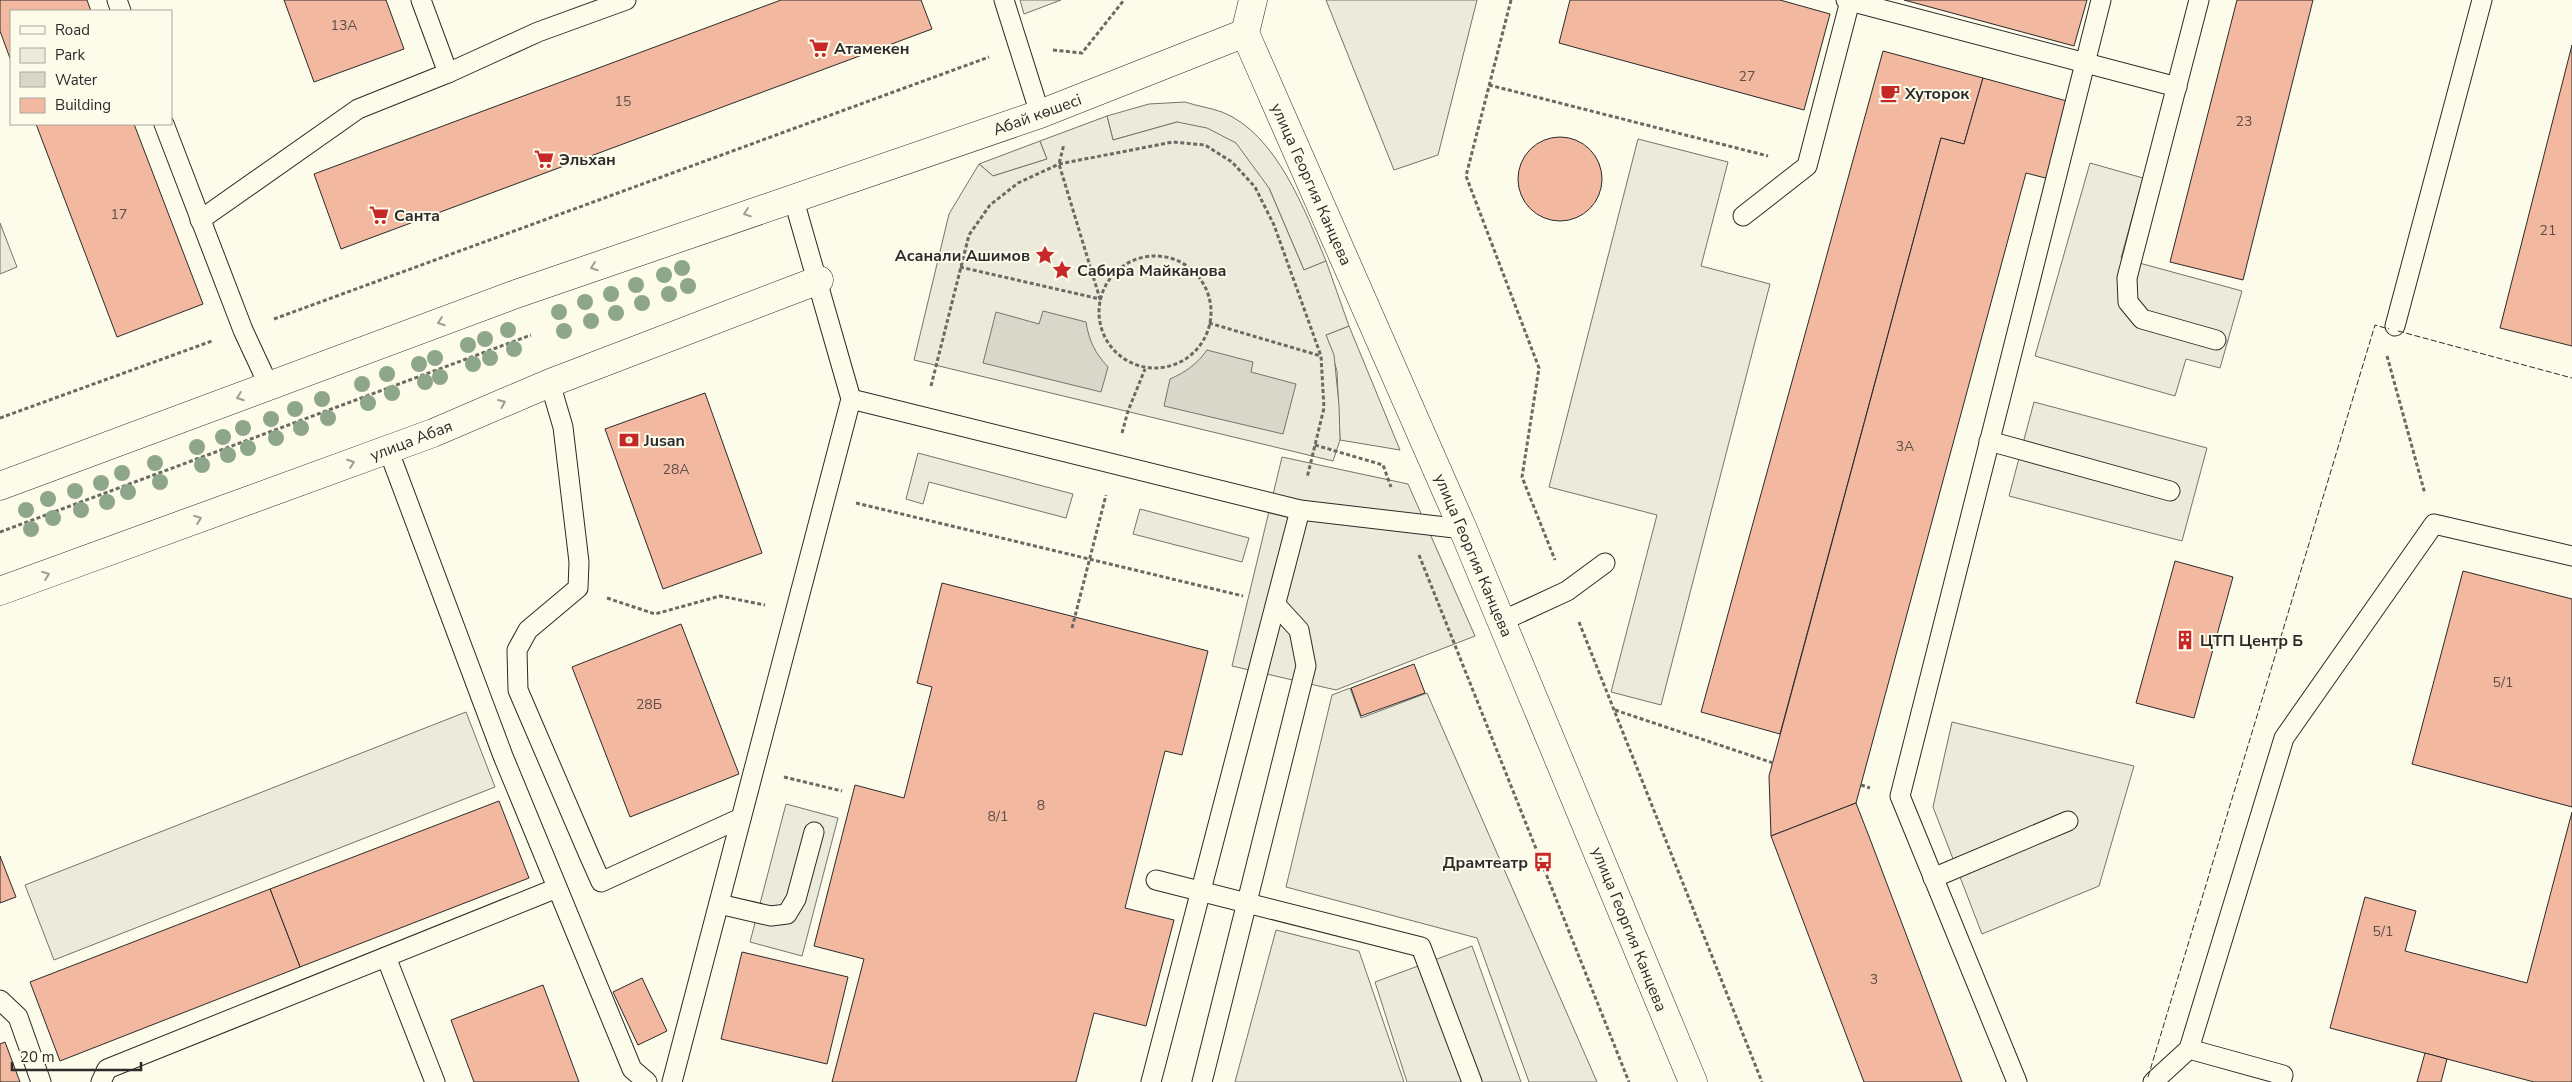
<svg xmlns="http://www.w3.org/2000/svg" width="2572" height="1082" font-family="'Nunito Sans',sans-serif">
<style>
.green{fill:#ecebdb;stroke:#74746e}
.parking{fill:#eceadb;stroke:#74746e}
.water{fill:#d8d7c9;stroke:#74746e}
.building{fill:#f2b8a0;stroke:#2b2b2b}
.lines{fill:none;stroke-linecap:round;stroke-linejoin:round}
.lane-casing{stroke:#2b2b2b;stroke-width:21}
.street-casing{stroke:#2b2b2b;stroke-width:29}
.secondary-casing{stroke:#2b2b2b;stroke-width:29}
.path{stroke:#6a6964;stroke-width:3;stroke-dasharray:4 2.5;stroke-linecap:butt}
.lane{stroke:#fdfbea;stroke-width:19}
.street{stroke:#fdfbea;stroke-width:28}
.secondary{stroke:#fdfbea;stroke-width:28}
.fence{stroke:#2b2b2b;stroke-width:1;stroke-dasharray:6 2.5;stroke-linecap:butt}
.tree{fill:#8ea78a}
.oneway{stroke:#9e9d94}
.labels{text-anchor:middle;stroke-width:4;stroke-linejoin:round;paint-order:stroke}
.number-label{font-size:14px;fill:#5d4e48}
.poi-label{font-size:16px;font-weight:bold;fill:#2b2b2b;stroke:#fdfbea;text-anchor:start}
.street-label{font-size:16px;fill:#2b2b2b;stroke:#fdfbea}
</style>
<rect width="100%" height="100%" fill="#fdfbea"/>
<g class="green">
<path d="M1185 102C1197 106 1211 108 1222 112 1277 134 1305 211 1326 261L1304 270 1269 188 1177 122 1113 140 1107 116 1149 104Z"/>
<path d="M1040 141 1047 159 993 176 979 164Z"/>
<path d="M0 223 17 267 0 274Z"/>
<path d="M1349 326 1400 450 1340 440 1337 371 1326 335Z"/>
<path d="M918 453 1073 494 1066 518 929 482 923 504 906 499Z"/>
<path d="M1140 509 1249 538 1242 562 1133 534Z"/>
<path d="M1350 688 1361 718 1427 693 1597 1082H1529L1477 938 1286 887 1332 695Z"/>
<path d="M1276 930 1359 951 1404 1082H1235Z"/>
</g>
<g class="parking">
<path d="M1020 0H1061L1024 14Z"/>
<path d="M1326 0H1477L1438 155 1394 170Z"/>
<path d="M1107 116 1113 140 1177 122 1207 128 1236 143 1269 188 1304 270 1326 261 1349 326 1326 335 1334 355 1339 405 1340 440 1333 461 914 360 949 214 979 164 993 176 1047 159 1040 141Z"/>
<path d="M1638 139 1728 162 1701 266 1770 284 1661 705 1611 692 1657 515 1549 487Z"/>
<path d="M2090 163 2143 178 2121 258 2242 291 2220 368 2186 359 2175 396 2035 356Z"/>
<path d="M2034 402 2207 448 2182 541 2009 496Z"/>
<path d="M1282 457 1408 484 1475 636 1336 690 1232 666Z"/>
<path d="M466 712 495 787 54 960 25 885Z"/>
<path d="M1952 722 2134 766 2099 886 1982 934 1933 807Z"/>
<path d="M786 804 838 818 802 956 750 942Z"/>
<path d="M1472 946 1521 1082H1407L1375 982Z"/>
</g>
<g class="water">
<path d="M1043 311 1086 322C1089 341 1095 353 1108 367L1101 392 983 363 996 312 1039 324Z"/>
<path d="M1207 350 1253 362 1251 372 1296 384 1283 434 1164 406 1170 379C1186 372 1197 364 1207 350Z"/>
</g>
<g class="building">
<path d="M0 0H87L91 11H11V61L0 31Z"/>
<path d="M284 0H386L404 49 314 82Z"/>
<path d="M781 0H921L932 29 341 249 314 174Z"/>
<path d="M1570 0H1780L1830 14 1804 110 1559 43Z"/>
<path d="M1904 0H2087L2074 46Z"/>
<path d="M2237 0H2313L2243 280 2170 262Z"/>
<path d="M2572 45V346L2500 328Z"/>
<path d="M1883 51 1983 78 1964 144 1941 138 1780 734 1701 712Z"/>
<path d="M1983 78 2074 103 2053 180 2026 173 1856 803 1771 836 1769 776 1941 138 1964 144Z"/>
<path d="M36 124H134L203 304 117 337Z"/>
<circle cx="1560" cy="179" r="42"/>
<path d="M705 393 762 553 663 589 605 429Z"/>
<path d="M2175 561 2233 577 2194 718 2136 703Z"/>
<path d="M2463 571 2572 599V807L2412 764Z"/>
<path d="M942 583 1208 651 1182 755 1165 751 1125 908 1174 920 1146 1026 1094 1013 1076 1082H832L864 959 814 946 855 785 904 798 932 687 917 683Z"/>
<path d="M681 624 739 774 630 817 572 667Z"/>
<path d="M1414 664 1425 693 1361 716 1351 688Z"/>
<path d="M499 801 529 878 300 967 270 889Z"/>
<path d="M1856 803 1870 839 1962 1082H1864L1771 836Z"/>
<path d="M2572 812V1082H2534L2330 1028 2365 897 2416 911 2405 951 2527 983Z"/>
<path d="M0 856 16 897 0 903Z"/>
<path d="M270 889 300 967 60 1061 30 982Z"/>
<path d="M742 952 848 977 827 1064 721 1039Z"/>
<path d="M642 978 667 1031 638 1045 613 992Z"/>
<path d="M543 985 579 1082H474L451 1020Z"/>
<path d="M5 1042 20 1082H0V1044Z"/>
<path d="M2425 1053 2447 1059 2441 1082H2417Z"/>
</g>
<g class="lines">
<defs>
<g id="lane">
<path d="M117 0 121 11"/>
<path d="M421 0 448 73"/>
<path d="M1004 0 1040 114"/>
<path d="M1846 0 2177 87"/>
<path d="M2199 0 2127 278 2128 302 2142 319 2216 340"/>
<path d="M164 124 243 330 269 386"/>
<path d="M1743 216 1807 166 1850 1"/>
<path d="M200 220 358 109 448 73 538 32 626 0"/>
<path d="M2395 326 2482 0"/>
<path d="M550 383 563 427 579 562 578 588 528 630 517 650 518 690 589 855 601 882 741 818"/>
<path d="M851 399 1300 510 1463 529"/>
<path d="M1989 441 2170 491"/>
<path d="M388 449 503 756 632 1069 647 1082"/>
<path d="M1502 621 1567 591 1605 563"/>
<path d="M1933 878 2068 821"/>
<path d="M1156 880 1421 947 1472 1082"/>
<path d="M719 904 771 916 787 914 796 899 814 832"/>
<path d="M386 957 435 1082"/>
<path d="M0 1000 18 1017 41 1082"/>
<path d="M2189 1049 2283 1075 2281 1082"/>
<path d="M101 1082 107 1069 557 888"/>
<path d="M672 1082 851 399 793 197"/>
<path d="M1151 1082 1300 510"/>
<path d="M1202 1082 1306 666 1299 630 1276 605"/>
<path d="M2017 1082 1900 796 2101 0"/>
<path d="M2153 1082 2189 1049 2284 738 2434 524 2572 556"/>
</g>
<g id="street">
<path d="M0 486 516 294 1040 114 1245 33"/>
<path d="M0 591 433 433 550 383 819 280"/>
</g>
<path id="secondary" d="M1253 0 1245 33 1463 529 1693 1082"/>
</defs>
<use href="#lane" class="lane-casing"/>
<use href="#street" class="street-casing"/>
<use href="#secondary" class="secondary-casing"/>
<g class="path">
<path d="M1511 0 1466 176 1539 368 1522 477 1555 560"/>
<path d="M1053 50 1082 53 1124 0"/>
<path d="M1489 85 1768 156"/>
<circle cx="1155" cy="312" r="56"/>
<path d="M960 267 1100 299 1059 164 1064 144"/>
<path d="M274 319 989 57"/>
<path d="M1209 323 1321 356"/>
<path d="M2387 356 2425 494"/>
<path d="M931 386 969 235 990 205 1018 183 1059 164 1173 142 1205 145 1232 162 1255 187 1274 225 1321 356 1324 408 1307 478"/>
<path d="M0 418 212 341"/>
<path d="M1122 433 1128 411 1145 369"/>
<path d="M1315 445 1383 465 1391 487"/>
<path d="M856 503 1243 596"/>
<path d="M0 532 531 335"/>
<path d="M1419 555 1629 1082"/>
<path d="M607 598 655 614 720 596 765 605"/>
<path d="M1579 622 1762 1082"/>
<path d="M1072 628 1106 495"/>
<path d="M1615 710 1773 763"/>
<path d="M784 777 842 791"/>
<path d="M1861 785 1870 788"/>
</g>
<use href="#lane" class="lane"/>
<use href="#street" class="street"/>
<use href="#secondary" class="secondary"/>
<g class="fence">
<path d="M2398 331 2572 378"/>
<path d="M2148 1077 2375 325 2389 329"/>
</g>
</g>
<g class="tree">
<circle cx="682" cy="268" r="8"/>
<circle cx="664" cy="275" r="8"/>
<circle cx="636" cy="285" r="8"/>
<circle cx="688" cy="286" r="8"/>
<circle cx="611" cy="294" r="8"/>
<circle cx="669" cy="294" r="8"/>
<circle cx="585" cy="302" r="8"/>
<circle cx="642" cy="303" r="8"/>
<circle cx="559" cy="312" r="8"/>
<circle cx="616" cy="313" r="8"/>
<circle cx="591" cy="321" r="8"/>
<circle cx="508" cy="330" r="8"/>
<circle cx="564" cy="331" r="8"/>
<circle cx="485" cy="339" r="8"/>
<circle cx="468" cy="345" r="8"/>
<circle cx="514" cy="349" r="8"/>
<circle cx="435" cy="358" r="8"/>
<circle cx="490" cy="358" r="8"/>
<circle cx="419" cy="364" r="8"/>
<circle cx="473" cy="364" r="8"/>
<circle cx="387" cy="374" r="8"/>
<circle cx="440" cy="377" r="8"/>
<circle cx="425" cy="382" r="8"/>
<circle cx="362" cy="384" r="8"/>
<circle cx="392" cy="393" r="8"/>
<circle cx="322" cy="399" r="8"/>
<circle cx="368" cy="403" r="8"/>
<circle cx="295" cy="409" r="8"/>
<circle cx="328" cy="418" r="8"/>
<circle cx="271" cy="419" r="8"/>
<circle cx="243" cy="428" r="8"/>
<circle cx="301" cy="428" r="8"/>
<circle cx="223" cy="437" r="8"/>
<circle cx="276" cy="438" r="8"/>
<circle cx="197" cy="447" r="8"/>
<circle cx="248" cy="448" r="8"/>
<circle cx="228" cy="455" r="8"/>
<circle cx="155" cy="463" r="8"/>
<circle cx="202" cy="465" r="8"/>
<circle cx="122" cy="473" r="8"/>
<circle cx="160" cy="482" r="8"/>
<circle cx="101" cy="483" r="8"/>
<circle cx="75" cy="491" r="8"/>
<circle cx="128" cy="492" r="8"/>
<circle cx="48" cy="499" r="8"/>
<circle cx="107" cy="502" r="8"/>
<circle cx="26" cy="510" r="8"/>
<circle cx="81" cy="510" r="8"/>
<circle cx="53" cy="518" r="8"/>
<circle cx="31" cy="529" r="8"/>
</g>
<defs><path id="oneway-chevron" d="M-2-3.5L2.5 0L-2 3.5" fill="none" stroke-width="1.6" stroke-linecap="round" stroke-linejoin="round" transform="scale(1.25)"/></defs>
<g class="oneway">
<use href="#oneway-chevron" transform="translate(747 213) rotate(161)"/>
<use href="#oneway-chevron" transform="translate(594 267) rotate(161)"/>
<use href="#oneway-chevron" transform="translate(441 322) rotate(160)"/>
<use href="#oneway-chevron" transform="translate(240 397) rotate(160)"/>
<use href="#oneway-chevron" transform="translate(502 403) rotate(-23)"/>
<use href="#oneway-chevron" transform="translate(351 463) rotate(-20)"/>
<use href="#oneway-chevron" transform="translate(198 519) rotate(-20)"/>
<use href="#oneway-chevron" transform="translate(46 575) rotate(-20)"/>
</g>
<defs>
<symbol id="supermarket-bare" viewBox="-9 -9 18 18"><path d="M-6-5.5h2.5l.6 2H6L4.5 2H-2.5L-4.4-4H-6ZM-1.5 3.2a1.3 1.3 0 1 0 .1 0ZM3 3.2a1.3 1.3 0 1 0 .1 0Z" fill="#c62828" stroke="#fdfbea" stroke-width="2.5" paint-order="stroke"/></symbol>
<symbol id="cafe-bare" viewBox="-9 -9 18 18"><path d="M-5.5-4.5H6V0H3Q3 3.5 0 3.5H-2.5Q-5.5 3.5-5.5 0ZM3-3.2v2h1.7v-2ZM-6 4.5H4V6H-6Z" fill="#c62828" stroke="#fdfbea" stroke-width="2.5" paint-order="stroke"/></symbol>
<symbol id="sight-bare" viewBox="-9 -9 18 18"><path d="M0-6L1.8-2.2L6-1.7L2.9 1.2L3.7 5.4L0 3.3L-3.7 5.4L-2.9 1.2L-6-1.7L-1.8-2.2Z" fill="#c62828" stroke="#fdfbea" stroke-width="2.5" paint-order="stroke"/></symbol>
<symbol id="bank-bare" viewBox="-9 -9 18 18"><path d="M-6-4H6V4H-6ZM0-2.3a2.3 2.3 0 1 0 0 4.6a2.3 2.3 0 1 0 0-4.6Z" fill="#c62828" stroke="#fdfbea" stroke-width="2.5" paint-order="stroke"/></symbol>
<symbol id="building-bare" viewBox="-9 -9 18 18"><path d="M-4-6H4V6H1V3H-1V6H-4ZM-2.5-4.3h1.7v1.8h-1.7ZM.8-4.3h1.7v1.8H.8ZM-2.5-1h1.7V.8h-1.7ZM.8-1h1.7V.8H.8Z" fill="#c62828" stroke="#fdfbea" stroke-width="2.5" paint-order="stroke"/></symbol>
<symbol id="bus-bare" viewBox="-9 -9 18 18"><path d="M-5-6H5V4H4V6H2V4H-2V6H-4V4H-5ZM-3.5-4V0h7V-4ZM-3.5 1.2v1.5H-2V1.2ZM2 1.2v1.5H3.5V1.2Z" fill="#c62828" stroke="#fdfbea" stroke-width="2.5" paint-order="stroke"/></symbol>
</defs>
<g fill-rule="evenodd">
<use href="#supermarket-bare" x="805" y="34" width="28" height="28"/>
<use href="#cafe-bare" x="1876" y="79" width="28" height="28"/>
<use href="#supermarket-bare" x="530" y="145" width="28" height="28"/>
<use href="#supermarket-bare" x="365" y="201" width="28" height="28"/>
<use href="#sight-bare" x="1031" y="241" width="28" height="28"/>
<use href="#sight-bare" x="1048" y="256" width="28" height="28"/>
<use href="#bank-bare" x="615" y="426" width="28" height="28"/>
<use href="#building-bare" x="2171" y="626" width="28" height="28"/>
<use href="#bus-bare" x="1529" y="848" width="28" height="28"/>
</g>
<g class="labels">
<g class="number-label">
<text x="344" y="30">13А</text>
<text x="1747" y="81">27</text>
<text x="623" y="106">15</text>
<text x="2244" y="126">23</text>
<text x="119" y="219">17</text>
<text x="2548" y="235">21</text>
<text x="1905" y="451">3А</text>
<text x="676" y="474">28А</text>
<text x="2503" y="687">5/1</text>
<text x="649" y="709">28Б</text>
<text x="1041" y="810">8</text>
<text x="998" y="821">8/1</text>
<text x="2383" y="936">5/1</text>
<text x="1874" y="984">3</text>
</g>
<g class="poi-label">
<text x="834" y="54">Атамекен</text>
<text x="1905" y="99">Хуторок</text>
<text x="559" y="165">Эльхан</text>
<text x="394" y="221">Санта</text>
<text x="1030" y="261" text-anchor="end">Асанали Ашимов</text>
<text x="1077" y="276">Сабира Майканова</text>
<text x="644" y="446">Jusan</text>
<text x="2200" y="646">ЦТП Центр Б</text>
<text x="1528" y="868" text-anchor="end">Драмтеатр</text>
</g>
<g class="street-label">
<text transform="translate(1037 114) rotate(-20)" y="6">Абай көшесі</text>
<text transform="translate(1312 184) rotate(66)" y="6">улица Георгия Канцева</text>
<text transform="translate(411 440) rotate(-21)" y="6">улица Абая</text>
<text transform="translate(1474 555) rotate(67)" y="6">улица Георгия Канцева</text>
<text transform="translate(1630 929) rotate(68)" y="6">улица Георгия Канцева</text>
</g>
</g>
<rect x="10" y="10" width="162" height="115" fill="#fdfbea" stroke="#a9a89e"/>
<rect x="20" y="26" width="25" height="8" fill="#fdfbea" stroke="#a9a89e"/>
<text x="55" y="35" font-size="15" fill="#2b2b2b">Road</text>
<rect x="20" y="48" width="25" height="15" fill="#ecebdb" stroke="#a9a89e"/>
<text x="55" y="60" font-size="15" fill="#2b2b2b">Park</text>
<rect x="20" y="72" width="25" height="15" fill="#d8d7c9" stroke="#a9a89e"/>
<text x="55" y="85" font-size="15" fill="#2b2b2b">Water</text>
<rect x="20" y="98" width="25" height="15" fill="#f2b8a0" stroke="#a9a89e"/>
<text x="55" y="110" font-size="15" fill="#2b2b2b">Building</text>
<path d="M12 1062v8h129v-8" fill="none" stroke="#2b2b2b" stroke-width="2.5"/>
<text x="20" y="1062" font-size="15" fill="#2b2b2b" stroke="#fdfbea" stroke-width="4" paint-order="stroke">20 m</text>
</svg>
